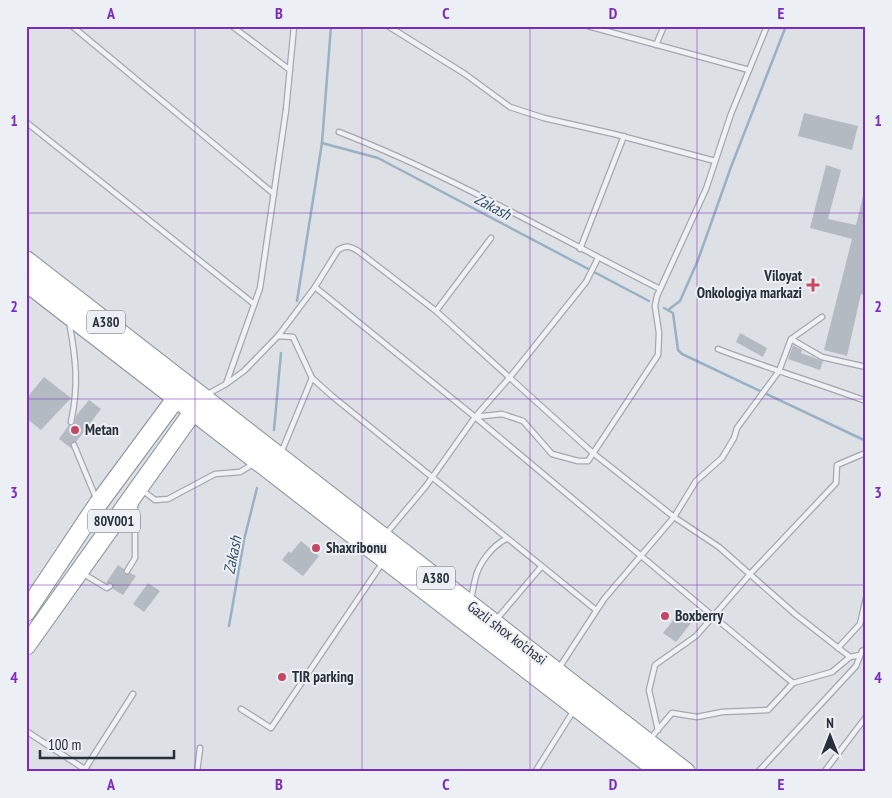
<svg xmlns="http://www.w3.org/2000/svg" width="892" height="798" font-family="'PT Sans Narrow',sans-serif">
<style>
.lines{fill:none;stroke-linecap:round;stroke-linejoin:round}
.stream{stroke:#99b1c4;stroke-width:2.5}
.building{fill:#b4bac2}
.lane-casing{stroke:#a3a8af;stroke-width:7}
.highway-casing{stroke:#858f9b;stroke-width:20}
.lane{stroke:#eff1f4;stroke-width:4.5}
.highway{stroke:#fff;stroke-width:18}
.grid{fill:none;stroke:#7b2cbf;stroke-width:1;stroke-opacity:0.55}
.poi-dot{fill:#c44863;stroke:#eceff3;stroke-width:2}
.labels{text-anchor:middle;stroke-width:4;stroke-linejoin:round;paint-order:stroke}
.shield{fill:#eceff3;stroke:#626972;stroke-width:1}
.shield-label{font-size:14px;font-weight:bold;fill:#27303b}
.poi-label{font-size:15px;font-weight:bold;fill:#27303b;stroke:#eceff3;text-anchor:start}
.street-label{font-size:15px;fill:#27303b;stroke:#eceff3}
.water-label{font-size:16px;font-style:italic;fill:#34516c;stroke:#eceff3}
.neatline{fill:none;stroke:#7b2cbf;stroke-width:2}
.grid-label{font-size:16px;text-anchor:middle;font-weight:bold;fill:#7b2cbf}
</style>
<rect width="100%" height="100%" fill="#dde1e5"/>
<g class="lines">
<g class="stream">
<path d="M322 143 378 158 649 301"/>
<path d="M297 301 322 143 331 26"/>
<path d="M664 308 673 313 678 350 682 354 866 441"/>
<path d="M668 310 680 301 698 260 731 167 786 26"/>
<path d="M274 430 281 353"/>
<path d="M229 626 244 540 257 488"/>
</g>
</g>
<g class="building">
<path d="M804 113 858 126 852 150 798 136Z"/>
<path d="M826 165 841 170 828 219 856 225 863 196H866V296L861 294 847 356 824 350 852 239 810 228Z"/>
<path d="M740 333 767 348 763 357 736 342Z"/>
<path d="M793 345 802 350 801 353 823 361 820 370 788 359Z"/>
<path d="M44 377 71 398 41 430 26 418V399Z"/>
<path d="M89 400 101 409 76 442H71V448L59 439 69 425 74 424 76 416Z"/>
<path d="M301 541 319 556 303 576 282 560 289 551 291 553Z"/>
<path d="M118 565 124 569V574L130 573 136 576 123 595 113 589 112 583H106Z"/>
<path d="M148 583 160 591 144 612 133 604Z"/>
<path d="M682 609 695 618 676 642 663 633Z"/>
</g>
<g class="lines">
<defs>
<g id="lane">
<path d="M72 26 274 194"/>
<path d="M232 26 290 70"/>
<path d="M388 26 465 74 510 107 544 118 614 134 715 161"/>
<path d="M588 26 749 70"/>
<path d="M656 45 664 26"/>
<path d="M26 122 254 304"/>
<path d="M339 132C450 175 553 235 660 289"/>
<path d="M580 249 624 136"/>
<path d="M315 287 475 417 793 683"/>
<path d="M436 311 593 453 674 517 719 547 795 614 850 657"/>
<path d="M69 321C76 359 79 385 71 422"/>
<path d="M278 336 315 287 338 250C346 245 350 246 358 251L436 311 491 238"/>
<path d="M791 339 822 357 866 367"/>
<path d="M718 349C767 368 817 383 866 401"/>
<path d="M226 384 244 371 278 336 293 337 312 378 332 396 596 610"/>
<path d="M206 395 226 384 260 288 286 110 294 26"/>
<path d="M475 417 510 377 586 282 598 258"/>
<path d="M74 445 96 498"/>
<path d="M281 453 312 378"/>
<path d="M142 490 155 500 168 499 215 474 240 472 255 463"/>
<path d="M385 535 426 486 475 417 502 414 523 421 552 454 578 461H588L658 355 659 333 655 306 657 296 706 189 731 114 767 26"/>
<path d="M127 571 135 558V502"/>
<path d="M82 573 107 588 110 586"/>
<path d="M471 599C473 592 473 587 475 580 478 564 492 546 506 539"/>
<path d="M496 620 541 567"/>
<path d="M838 648 860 624 866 598"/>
<path d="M559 668 604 599 674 517 696 481 722 458 734 438 737 428 779 371 791 339 822 317"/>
<path d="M241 709 271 728 383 562"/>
<path d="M658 730 649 690 655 665 696 636 751 573 836 483 837 465 863 454"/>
<path d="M26 731 89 772"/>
<path d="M649 740 672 713 697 717 722 712 768 710 793 683 832 672 850 657 860 655"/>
<path d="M83 772 133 694"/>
<path d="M197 772 200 748"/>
<path d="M535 772 574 710"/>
<path d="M758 772 856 666 862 651 866 649"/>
<path d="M824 772 866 717"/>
</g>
<g id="highway">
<path d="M26 260 686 772"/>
<path d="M26 282 660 772"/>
<path d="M26 612 98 504 183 389"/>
<path d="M26 646 200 402"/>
</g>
</defs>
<use href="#lane" class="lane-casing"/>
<use href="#highway" class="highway-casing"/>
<use href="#lane" class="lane"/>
<use href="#highway" class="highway"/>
</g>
<path class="grid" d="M195 26V772M362 26V772M530 26V772M697 26V772M26 213H866M26 399H866M26 585H866"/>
<g class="poi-dot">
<path d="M810.5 277.5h5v5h5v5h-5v5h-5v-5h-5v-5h5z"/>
<circle cx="75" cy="430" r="5"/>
<circle cx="316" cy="548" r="5"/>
<circle cx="665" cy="616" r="5"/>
<circle cx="282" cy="677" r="5"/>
</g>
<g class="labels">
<g class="shield">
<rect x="87" y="310.5" width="38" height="23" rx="4"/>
<rect x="88" y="509.5" width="52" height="23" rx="4"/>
<rect x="417" y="566.5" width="38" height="23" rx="4"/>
</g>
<g class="shield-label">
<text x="106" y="327">A380</text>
<text x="114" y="526">80V001</text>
<text x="436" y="583">A380</text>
</g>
<g class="poi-label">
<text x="802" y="281" text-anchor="end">Viloyat<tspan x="802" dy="17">Onkologiya markazi</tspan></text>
<text x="85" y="435">Metan</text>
<text x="326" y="553">Shaxribonu</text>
<text x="675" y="621">Boxberry</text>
<text x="292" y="682">TIR parking</text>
</g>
<g class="street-label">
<text transform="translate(507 633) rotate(37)" y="5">Gazli shox ko'chasi</text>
</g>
<g class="water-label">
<text transform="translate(493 206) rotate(28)" y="6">Zakash</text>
<text transform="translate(232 555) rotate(-79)" y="6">Zakash</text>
</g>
</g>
<rect width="892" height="798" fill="none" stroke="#eceff3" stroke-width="55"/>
<g transform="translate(830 736)" stroke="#eceff3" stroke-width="4" paint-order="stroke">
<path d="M0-4L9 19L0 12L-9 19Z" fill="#27303b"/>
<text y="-8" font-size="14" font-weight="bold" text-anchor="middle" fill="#27303b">N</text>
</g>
<path d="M40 750v8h134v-8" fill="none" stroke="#27303b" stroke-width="2.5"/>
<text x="48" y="750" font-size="15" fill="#27303b" stroke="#eceff3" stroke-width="4" paint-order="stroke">100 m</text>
<rect x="28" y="28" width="836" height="742" class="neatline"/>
<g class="grid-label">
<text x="111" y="19">A</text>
<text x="279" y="19">B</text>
<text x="446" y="19">C</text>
<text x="613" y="19">D</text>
<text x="781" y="19">E</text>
<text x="14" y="126">1</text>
<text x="878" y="126">1</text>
<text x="14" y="312">2</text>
<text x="878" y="312">2</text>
<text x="14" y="498">3</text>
<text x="878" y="498">3</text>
<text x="14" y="683">4</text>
<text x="878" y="683">4</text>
<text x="111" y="790">A</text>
<text x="279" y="790">B</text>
<text x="446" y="790">C</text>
<text x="613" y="790">D</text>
<text x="781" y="790">E</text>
</g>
</svg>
